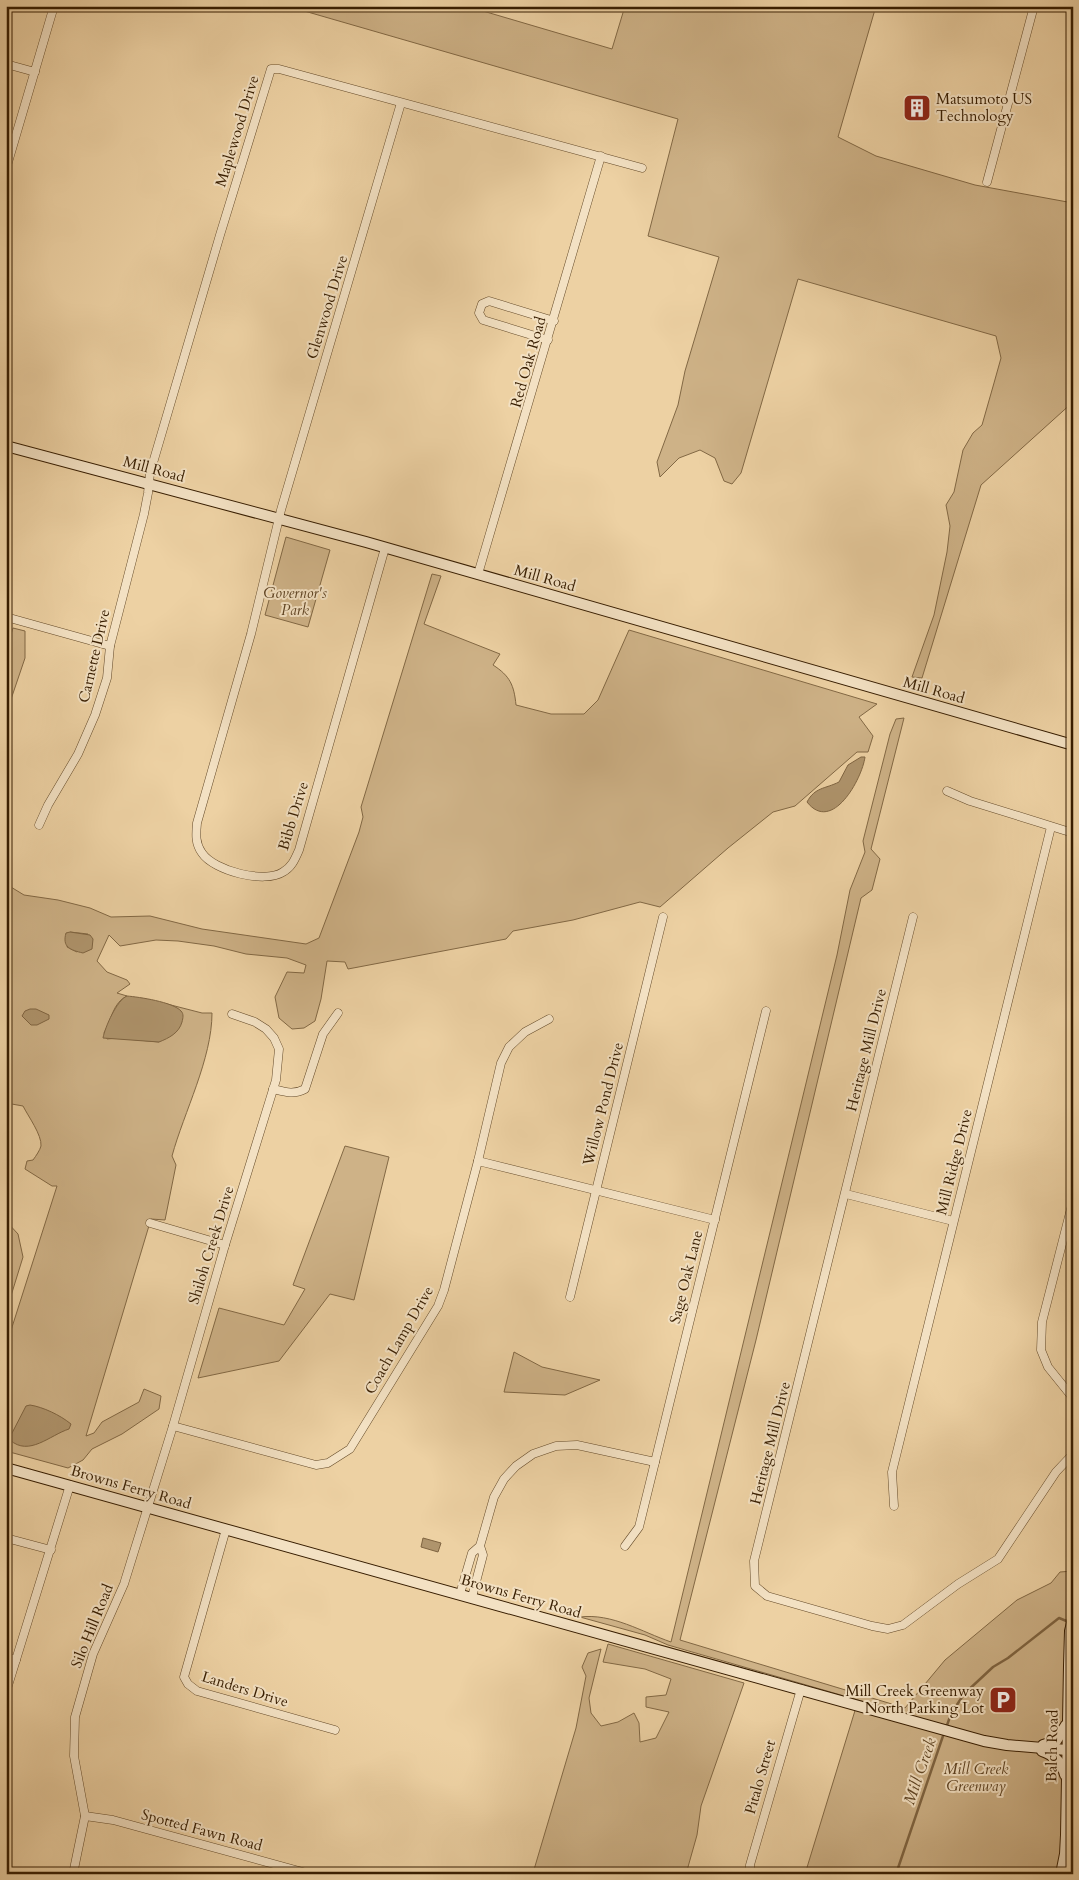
<svg xmlns="http://www.w3.org/2000/svg" width="1079" height="1880" font-family="Cardo,serif">
<style>
.green{fill:#ceb287;stroke:#826844;fill-rule:evenodd}
.water{fill:#af946c;stroke:#7f6441}
.lines{fill:none;stroke-linecap:round;stroke-linejoin:round}
.stream{stroke:#7f6441;stroke-width:2.5}
.street-casing{stroke:#644a29;stroke-width:9}
.secondary-casing{stroke:#371d00;stroke-width:12}
.street{stroke:#f3e1c3;stroke-width:8}
.secondary{stroke:#f3e1c3;stroke-width:10}
.labels{text-anchor:middle;stroke-width:4;stroke-linejoin:round;paint-order:stroke}
.poi-label{font-size:15px;fill:#371d00;stroke:#f3e1c3;text-anchor:start}
.street-label{font-size:15px;fill:#371d00;stroke:#f3e1c3}
.park-label{font-size:15px;font-style:italic;fill:#5d4222;stroke:#f3e1c3}
.water-label{font-size:16px;font-style:italic;fill:#614726;stroke:#f3e1c3}
</style>
<rect width="100%" height="100%" fill="#edd1a3"/>
<filter id="stains"><feTurbulence type="fractalNoise" baseFrequency=".004" numOctaves="4"/><feColorMatrix values="0 0 0 0 .2 0 0 0 0 .09 0 0 0 0 .02 0 0 0 .5 -.17"/></filter>
<radialGradient id="worn" r=".72"><stop offset=".6" stop-color="#630" stop-opacity="0"/><stop offset="1" stop-color="#630" stop-opacity=".3"/></radialGradient>
<g class="green">
<path d="M287 6H466L612 49 625 6H876L838 137 876 156 975 185 1073 203V402L981 485 922 678 912 677 934 615 947 552 950 526 946 505 954 492 963 450 973 433 982 425 994 383 1001 358 996 336 798 279 741 473 732 484 724 481 715 458 700 450 679 458 660 477 657 462 678 405 685 371 719 257 648 236 678 119Z"/>
<path d="M286 537 330 550 308 627 265 615Z"/>
<path d="M432 574 441 576 424 624 500 654 493 665C510 676 514 685 516 705L551 714H584L598 700 629 630 877 704 859 717 873 736 868 752H857L795 806 773 812 728 848 660 907 640 902 573 920 513 931 506 939 348 969 345 962 327 961 321 999 315 1021 304 1028 292 1029 279 1018 275 997 287 972 304 973 306 965 287 958 246 954 214 946 178 941 156 940 120 946 109 935 97 961 107 972 127 980 130 984 117 993 127 996C113 1002 111 1021 104 1033L107 1039 117 1038 159 1042 181 1011 167 1004 202 1013H212C212 1059 184 1112 172 1156L176 1165 165 1220 151 1219 86 1436 94 1433 102 1422 139 1402 144 1389 161 1396 159 1409 122 1434 92 1449 83 1460 68 1468 6 1451V1346L57 1186H52L25 1169 27 1161 33 1160C36 1156 40 1150 41 1146 42 1135 28 1116 23 1106L6 1103V884L24 895 58 900 90 908 111 917 150 916 202 929 306 944 319 938 359 832 363 817 361 807ZM70 932 88 934 77 952 67 947Z"/>
<path d="M13 628 25 631V658L6 714V650Z"/>
<path d="M904 718 871 849 880 859 872 890 861 898 756 1340 680 1640 905 1708 945 1660 1017 1600 1051 1583 1060 1572 1073 1571V1856L1065 1854 1061 1874H805L857 1704 903 1713 668 1645 645 1635 580 1617C612 1613 642 1632 671 1642L837 955 850 890 865 852 863 841 890 734 896 719Z"/>
<path d="M345 1146 389 1157 354 1300 330 1294 279 1361 198 1378 219 1308 284 1325 305 1289 293 1285Z"/>
<path d="M6 1221 18 1234 23 1257 6 1312Z"/>
<path d="M514 1352 542 1367 600 1380 565 1395 504 1392Z"/>
<path d="M608 1644 744 1683 701 1806 697 1835 686 1874 533 1873 576 1728 586 1676 582 1667 588 1653 601 1649 589 1698 591 1713 601 1726 618 1722 634 1713 639 1723 640 1742 656 1738 669 1712 646 1707V1697L666 1695 671 1679 645 1669 603 1662Z"/>
</g>
<g class="water">
<path d="M861 757H865C862 779 832 834 807 802 815 787 825 789 839 782L848 765Z"/>
<path d="M70 932 90 935 93 939 92 949 83 953C70 950 62 947 66 933Z"/>
<path d="M127 996C139 997 173 1002 181 1011 184 1014 183 1018 182 1022 179 1033 169 1038 159 1042L103 1038C105 1027 117 1000 127 996Z"/>
<path d="M30 1009H36L49 1015V1019L37 1025H31L22 1016 25 1011Z"/>
<path d="M30 1405C43 1407 60 1415 71 1424L69 1429C50 1435 29 1457 10 1440L11 1435 26 1406Z"/>
<path d="M423 1538 441 1543 438 1552 421 1547Z"/>
</g>
<g class="lines">
<g class="stream">
<path d="M946 1728 951 1714 964 1694 978 1681 993 1667 1008 1658 1059 1618 1069 1622"/>
<path d="M896 1874 944 1733"/>
</g>
<defs>
<g id="street">
<path d="M6 64 35 72"/>
<path d="M6 169 54 6"/>
<path d="M987 182 1034 6"/>
<path d="M548 340 483 320 479 313 482 304 489 301 554 321"/>
<path d="M385 548 299 850C295 859 292 867 283 872 265 884 214 871 202 853 195 843 196 834 197 823L251 634 281 510 401 103"/>
<path d="M478 574 601 156"/>
<path d="M6 617 110 646"/>
<path d="M947 791 970 801 1073 833"/>
<path d="M39 825 48 805 78 754 95 715 107 678 110 646 144 514 148 493 150 473 220 235 271 69H279L642 168"/>
<path d="M913 917 754 1561 755 1586 767 1596 872 1626 888 1629 903 1625 958 1584 998 1559 1056 1472 1073 1454"/>
<path d="M273 1089C285 1092 294 1095 305 1089L323 1034 338 1013"/>
<path d="M478 1161 715 1220"/>
<path d="M846 1194 953 1221"/>
<path d="M1073 1201 1042 1322 1041 1350 1048 1367 1073 1398"/>
<path d="M150 1223 225 1245"/>
<path d="M570 1297 663 917"/>
<path d="M173 1426 316 1465 328 1463 350 1449 438 1306 444 1290 478 1161 501 1063 509 1047 525 1032 549 1019"/>
<path d="M894 1506 892 1472 1051 827"/>
<path d="M226 1529 184 1677 188 1684 197 1691 335 1730"/>
<path d="M6 1538 51 1550"/>
<path d="M625 1546 639 1527 766 1011"/>
<path d="M460 1594 472 1553 480 1546 494 1497 504 1479 516 1466 533 1454 556 1446 577 1445 655 1462"/>
<path d="M472 1597 483 1555 480 1546"/>
<path d="M6 1657 16 1660"/>
<path d="M6 1692 70 1485"/>
<path d="M85 1816 113 1820 310 1874"/>
<path d="M73 1874 85 1816 74 1756 75 1717 93 1654 124 1584 173 1426 225 1245 276 1080 279 1049 274 1038 266 1029 255 1022 232 1014"/>
<path d="M750 1874V1865L801 1689"/>
</g>
<g id="secondary">
<path d="M6 446 366 542 1073 745"/>
<path d="M6 1468 984 1741 1007 1745 1067 1750"/>
<path d="M1043 1745 1056 1741 1066 1725"/>
<path d="M1042 1751C1054 1755 1062 1762 1065 1775"/>
<path d="M1061 1874 1065 1854 1066 1835 1069 1666 1070 1631 1073 1619"/>
</g>
</defs>
<use href="#street" class="street-casing"/>
<use href="#secondary" class="secondary-casing"/>
<use href="#street" class="street"/>
<use href="#secondary" class="secondary"/>
</g>
<defs>
<symbol id="building-square" viewBox="-11 -11 22 22"><rect x="-9" y="-9" width="18" height="18" rx="4" fill="#8f2418" stroke="#f3e1c3"/><path d="M-4-6H4V6H1V3H-1V6H-4ZM-2.5-4.3h1.7v1.8h-1.7ZM.8-4.3h1.7v1.8H.8ZM-2.5-1h1.7V.8h-1.7ZM.8-1h1.7V.8H.8Z" fill="#fff"/></symbol>
<symbol id="parking-square" viewBox="-11 -11 22 22"><rect x="-9" y="-9" width="18" height="18" rx="4" fill="#8f2418" stroke="#f3e1c3"/><path d="M-3.5-5.5H1a3.5 3.5 0 0 1 0 7H-1V5.5H-3.5ZM-1-3.4V-.6H.8a1.4 1.4 0 0 0 0-2.8Z" fill="#fff"/></symbol>
</defs>
<g fill-rule="evenodd">
<use href="#building-square" x="901" y="92" width="32" height="32"/>
<use href="#parking-square" x="987" y="1684" width="32" height="32"/>
</g>
<g class="labels">
<g class="poi-label">
<text x="936" y="104">Matsumoto US<tspan x="936" dy="17">Technology</tspan></text>
<text x="984" y="1696" text-anchor="end">Mill Creek Greenway<tspan x="984" dy="17">North Parking Lot</tspan></text>
</g>
<g class="street-label">
<text transform="translate(237 131) rotate(-73)" y="5">Maplewood Drive</text>
<text transform="translate(327 307) rotate(-73)" y="5">Glenwood Drive</text>
<text transform="translate(528 362) rotate(-74)" y="5">Red Oak Road</text>
<text transform="translate(154 469) rotate(15)" y="5">Mill Road</text>
<text transform="translate(545 578) rotate(16)" y="5">Mill Road</text>
<text transform="translate(94 656) rotate(-77)" y="5">Carnette Drive</text>
<text transform="translate(934 690) rotate(16)" y="5">Mill Road</text>
<text transform="translate(293 816) rotate(-73)" y="5">Bibb Drive</text>
<text transform="translate(866 1050) rotate(-76)" y="5">Heritage Mill Drive</text>
<text transform="translate(603 1104) rotate(-76)" y="5">Willow Pond Drive</text>
<text transform="translate(954 1162) rotate(-76)" y="5">Mill Ridge Drive</text>
<text transform="translate(211 1245) rotate(-73)" y="5">Shiloh Creek Drive</text>
<text transform="translate(686 1277) rotate(-76)" y="5">Sage Oak Lane</text>
<text transform="translate(399 1340) rotate(-60)" y="5">Coach Lamp Drive</text>
<text transform="translate(770 1443) rotate(-76)" y="5">Heritage Mill Drive</text>
<text transform="translate(131 1487) rotate(16)" y="5">Browns Ferry Road</text>
<text transform="translate(521 1596) rotate(16)" y="5">Browns Ferry Road</text>
<text transform="translate(92 1626) rotate(-68)" y="5">Silo Hill Road</text>
<text transform="translate(245 1689) rotate(17)" y="5">Landers Drive</text>
<text transform="translate(1052 1746) rotate(-89)" y="5">Balch Road</text>
<text transform="translate(760 1777) rotate(-74)" y="5">Pitalo Street</text>
<text transform="translate(202 1830) rotate(15)" y="5">Spotted Fawn Road</text>
</g>
<g class="park-label">
<text x="295" y="598">Governor's<tspan x="295" dy="17">Park</tspan></text>
<text x="976" y="1774">Mill Creek<tspan x="976" dy="17">Greenway</tspan></text>
</g>
<g class="water-label">
<text transform="translate(919 1771) rotate(-71)" y="6">Mill Creek</text>
</g>
</g>
<rect width="1079" height="1880" fill="none" stroke="#edd1a3" stroke-width="25"/>
<rect x="8" y="8" width="1064" height="1865" fill="none" stroke="#371d00" stroke-width="2.5"/>
<rect x="12" y="12" width="1054" height="1855" fill="none" stroke="#371d00"/>
<rect width="100%" height="100%" filter="url(#stains)"/>
<rect width="100%" height="100%" fill="url(#worn)"/>
</svg>
